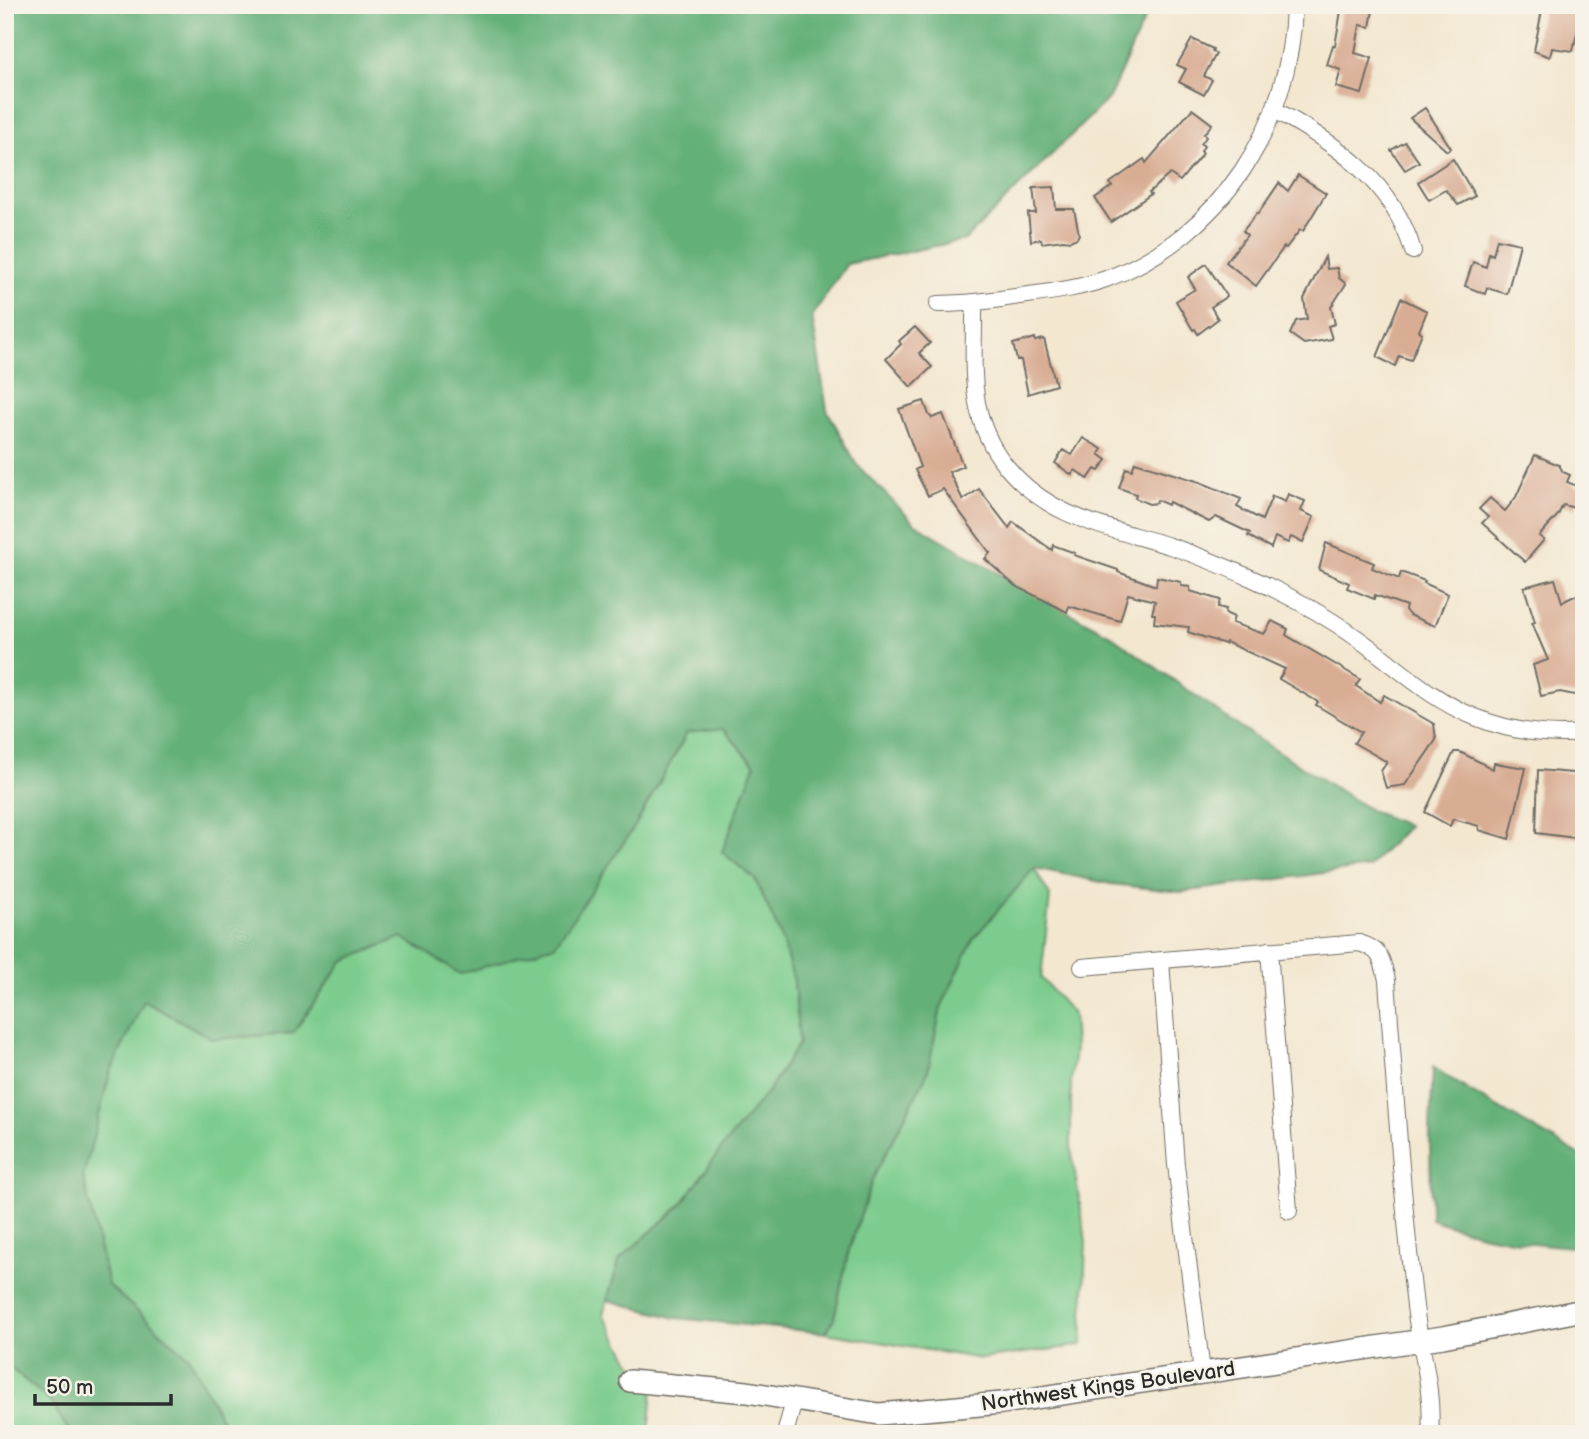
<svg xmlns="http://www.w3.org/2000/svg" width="1589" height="1439" font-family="'Balsamiq Sans',sans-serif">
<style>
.green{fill:#7bcc8d;stroke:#537c5c;stroke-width:2}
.forest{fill:#64b078;stroke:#486e52;stroke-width:2}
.building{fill:#d9ad94}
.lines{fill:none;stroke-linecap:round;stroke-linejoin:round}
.minor-casing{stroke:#716d65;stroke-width:18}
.tertiary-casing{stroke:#716d65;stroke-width:24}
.minor{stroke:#fff;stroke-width:16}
.tertiary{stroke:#fff;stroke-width:21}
.labels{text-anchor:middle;stroke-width:5;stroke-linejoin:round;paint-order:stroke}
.street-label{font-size:21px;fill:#2b2b2b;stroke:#f7f3e8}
</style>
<rect width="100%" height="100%" fill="#f7f3e8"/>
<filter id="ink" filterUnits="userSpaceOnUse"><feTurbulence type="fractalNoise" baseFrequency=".0143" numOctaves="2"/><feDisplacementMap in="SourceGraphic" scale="14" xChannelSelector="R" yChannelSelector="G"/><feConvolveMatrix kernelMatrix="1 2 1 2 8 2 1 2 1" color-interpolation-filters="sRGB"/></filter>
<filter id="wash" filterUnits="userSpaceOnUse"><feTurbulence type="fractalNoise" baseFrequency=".00686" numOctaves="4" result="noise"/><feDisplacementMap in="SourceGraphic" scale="28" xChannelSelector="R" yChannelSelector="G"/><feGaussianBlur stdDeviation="1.57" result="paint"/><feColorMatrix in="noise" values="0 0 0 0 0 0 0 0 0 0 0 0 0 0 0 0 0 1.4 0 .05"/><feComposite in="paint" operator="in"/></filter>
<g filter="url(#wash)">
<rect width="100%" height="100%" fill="#f3e7d0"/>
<g class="green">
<path d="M723 728 755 765 722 852 755 879 780 934 794 981 799 1043 769 1090 724 1145 681 1205 620 1259 603 1314 629 1359 653 1390 649 1434H229L189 1357 108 1285 83 1176 110 1073 144 1000 213 1039 293 1033 343 961 402 937 460 974 635 826 687 733Z"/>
<path d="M1034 868 1050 896 1041 978 1073 1014 1075 1048 1071 1082V1148L1086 1242 1082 1345 981 1359 826 1333 834 1318 849 1250 873 1178 927 1074 941 1007 973 939Z"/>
<path d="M5 1363 51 1402 71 1434H5Z"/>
</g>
<g class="forest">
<path d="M5 5H1151L1109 98 965 240 847 264 812 316 827 410 857 465 914 523 1023 588 1109 634 1241 728 1370 810 1408 826 1369 867 1181 892 1111 884 1034 868 973 939 941 1007 927 1074 873 1178 849 1250 834 1318 826 1333 676 1318 607 1300 620 1259 681 1205 724 1145 769 1090 799 1043 794 981 780 934 755 879 722 852 755 765 723 729 687 733 635 826 555 945 460 974 402 937 343 961 293 1033 213 1039 144 1001 110 1073 83 1177 108 1285 189 1357 229 1434H71L51 1402 5 1363Z"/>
<path d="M1433 1067 1468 1090 1584 1158V1248C1528 1244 1484 1238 1431 1219L1430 1131Z"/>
</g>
<g id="blocks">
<g class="building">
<path d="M1342 5H1374L1370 27 1360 25 1355 53 1372 58 1362 94 1336 87 1341 70 1327 65 1333 45 1335 46Z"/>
<path d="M1543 5H1583L1573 51 1552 48 1550 57 1534 51Z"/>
<path d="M1192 39 1213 49 1212 51 1216 54 1204 76 1212 80 1204 95 1179 82 1186 69 1177 65Z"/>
<path d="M1425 108 1451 148 1447 151 1410 118Z"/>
<path d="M1192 109 1212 124 1204 134 1206 137 1201 144 1204 146 1201 151 1203 153 1180 181 1170 174 1149 192 1151 194 1111 222 1095 198 1112 186 1110 183 1144 159 1146 163Z"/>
<path d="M1405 142 1419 162 1405 170 1391 150Z"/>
<path d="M1453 159 1475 196 1458 205 1446 190 1429 200 1418 182Z"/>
<path d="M1298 175 1326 193 1303 231 1300 230 1286 248 1284 247 1256 286 1226 262 1247 235 1243 231 1257 213 1258 214 1279 183 1288 191Z"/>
<path d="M1054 187 1056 209H1074L1079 234 1077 238 1070 241 1063 240 1042 243 1041 239 1031 241 1028 213H1036L1033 188Z"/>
<path d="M1497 239 1520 244 1507 294 1487 288 1485 294 1465 286 1473 262 1486 267 1489 253 1493 255Z"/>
<path d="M1325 257 1327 269 1337 268 1339 278 1346 284 1331 307 1335 324 1328 326 1332 339 1304 344 1290 334 1296 321 1307 319 1304 299Z"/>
<path d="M1206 264 1227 296 1211 307 1218 319 1198 334 1195 329 1193 330 1176 301 1195 289 1188 277Z"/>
<path d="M1401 298 1427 311 1419 331 1422 333 1411 360 1399 356 1395 366 1377 357Z"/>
<path d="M915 327 930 343 919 353 932 367 911 387 886 359 901 344 899 341Z"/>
<path d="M1035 338V341L1044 339 1056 385 1028 394 1021 360H1017L1013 344Z"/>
<path d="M924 401 929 415 932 418 943 414 963 466 949 472 963 500 979 489 1009 528 1013 522 1052 550 1053 545 1075 553 1074 555 1118 570V572L1156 586 1157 577 1181 582V586L1190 587V591L1220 600 1218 607 1226 609 1225 613 1234 617 1232 623 1264 634 1272 621 1288 629 1286 635 1360 679 1356 686 1380 702 1384 695 1434 724 1436 740 1405 785 1386 788 1381 771 1387 762 1354 743 1361 732 1316 705 1318 702 1279 679 1285 669 1226 642 1225 644 1188 632 1189 627 1154 623 1155 614H1152L1155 601 1128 594 1120 621 1069 606 1067 612 1014 585 985 559 990 553 943 489 928 496 915 470 920 467 899 409Z"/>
<path d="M1083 438 1102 449 1099 454 1107 460 1099 471 1095 469 1088 479 1075 470 1072 475 1055 463 1063 450 1072 455Z"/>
<path d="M1535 455 1559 465 1563 472 1570 475 1567 482 1584 489 1575 508 1563 505 1558 515 1539 536 1544 540 1525 562 1482 523 1488 517 1479 509 1490 498 1505 511 1516 497Z"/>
<path d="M1135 462 1200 482 1241 499 1237 507 1262 520 1272 496 1285 502 1288 494 1305 501 1301 511 1314 517 1303 542 1291 537 1288 543 1275 537 1271 548 1248 536 1250 533 1216 517 1209 522 1169 502 1168 505 1157 500 1156 503 1149 504 1135 498 1136 494 1119 488 1126 468 1132 470Z"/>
<path d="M1326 543 1374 563 1372 568 1399 579 1401 572 1425 581 1424 583 1448 594 1435 626 1409 615 1405 610 1406 606 1375 595 1374 599 1347 588 1349 583 1319 570Z"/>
<path d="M1555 579 1562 602 1579 594 1584 610V697L1560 692 1541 696 1533 665 1548 660 1532 623 1535 622 1524 587Z"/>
<path d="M1454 752H1460L1493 769 1494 763 1526 768 1509 839 1479 830V826L1453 819 1450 826 1425 812Z"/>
<path d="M1538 770 1584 774V839L1536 833Z"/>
</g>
</g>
</g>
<g filter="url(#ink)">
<use href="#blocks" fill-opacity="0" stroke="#716d65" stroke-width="2"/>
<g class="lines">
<defs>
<g id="minor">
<path d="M1275 110C1335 143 1393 182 1413 251"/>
<path d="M938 304C961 304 979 302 1001 299 1037 293 1072 291 1106 279 1220 237 1292 124 1294 5"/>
<path d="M974 304C975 364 965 415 1006 466 1050 520 1110 527 1173 547 1200 556 1226 567 1251 578 1288 595 1325 615 1357 638 1397 666 1429 699 1475 717 1509 731 1547 736 1584 733"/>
<path d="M1269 950 1289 1211"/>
<path d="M1161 961 1176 1165 1202 1372"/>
<path d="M1082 967 1359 943C1381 949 1382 959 1387 980 1395 1089 1402 1198 1415 1306 1420 1349 1434 1390 1430 1434"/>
<path d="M785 1434 794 1401"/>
</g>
<path id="tertiary" d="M630 1381 747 1392 879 1414 1002 1403 1443 1337 1584 1310"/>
</defs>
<use href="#minor" class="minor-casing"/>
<use href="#tertiary" class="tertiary-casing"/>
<use href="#minor" class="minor"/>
<use href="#tertiary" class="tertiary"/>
</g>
</g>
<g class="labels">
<g class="street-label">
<text transform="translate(1108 1386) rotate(-8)" y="7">Northwest Kings Boulevard</text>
</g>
</g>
<rect width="1589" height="1439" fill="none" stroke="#f7f3e8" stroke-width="28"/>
<path d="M35 1394v10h136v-10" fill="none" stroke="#2b2b2b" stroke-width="3.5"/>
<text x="46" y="1394" font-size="21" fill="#2b2b2b" stroke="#f7f3e8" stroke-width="5" paint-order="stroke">50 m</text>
</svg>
